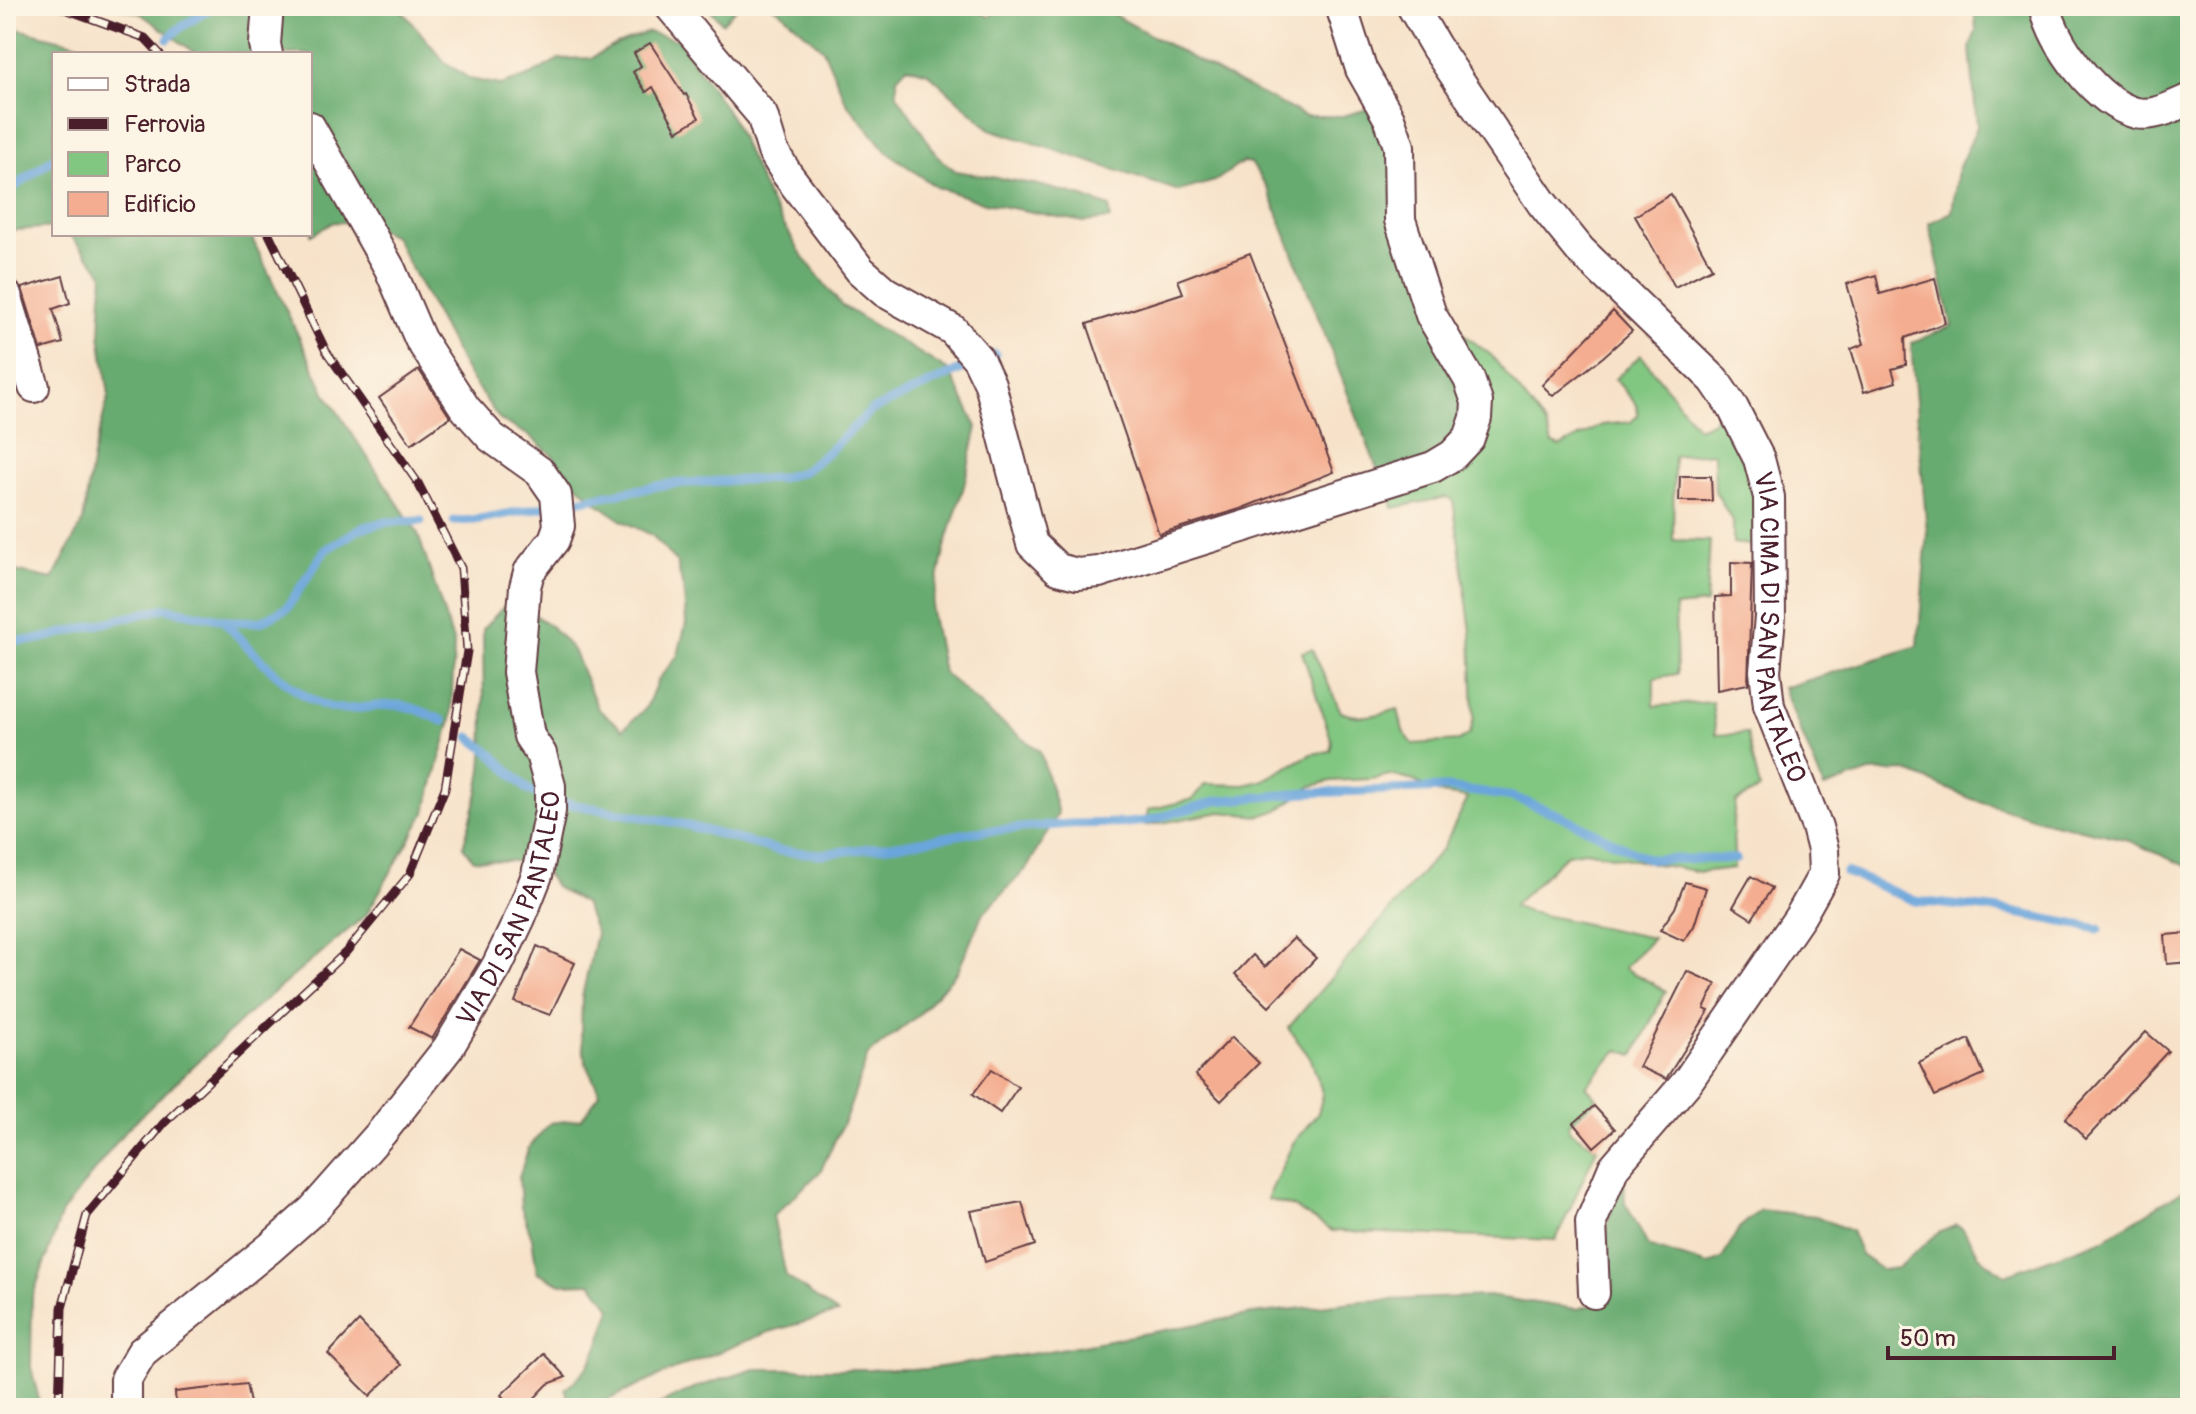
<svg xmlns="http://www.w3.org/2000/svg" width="2196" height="1414" font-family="Pangolin,sans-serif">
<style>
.green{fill:#81c681;stroke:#667256;stroke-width:2}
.forest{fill:#68ab6f;stroke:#59654d;stroke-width:2}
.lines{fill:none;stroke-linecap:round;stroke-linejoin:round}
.stream{stroke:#6ba5db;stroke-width:9}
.building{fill:#f4ad90}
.minor-casing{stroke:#643c43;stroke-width:34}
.minor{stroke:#fff;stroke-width:30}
.rail-casing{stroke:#4a1f2b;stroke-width:9}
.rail{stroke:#fcf5e5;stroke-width:6;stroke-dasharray:18;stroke-linecap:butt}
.labels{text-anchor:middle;stroke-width:6;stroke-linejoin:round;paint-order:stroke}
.street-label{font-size:26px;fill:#4a1f2b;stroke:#fcf5e5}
</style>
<rect width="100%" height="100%" fill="#fcf5e5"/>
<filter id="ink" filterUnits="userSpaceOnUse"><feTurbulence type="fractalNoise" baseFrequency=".0125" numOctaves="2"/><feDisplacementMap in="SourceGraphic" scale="16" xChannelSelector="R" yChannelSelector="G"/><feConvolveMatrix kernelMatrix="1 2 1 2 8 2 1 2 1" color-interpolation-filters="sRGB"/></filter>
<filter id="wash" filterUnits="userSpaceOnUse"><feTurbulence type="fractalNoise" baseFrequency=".006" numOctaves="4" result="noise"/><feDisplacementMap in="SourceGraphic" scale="32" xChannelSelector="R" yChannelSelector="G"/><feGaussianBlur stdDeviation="1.8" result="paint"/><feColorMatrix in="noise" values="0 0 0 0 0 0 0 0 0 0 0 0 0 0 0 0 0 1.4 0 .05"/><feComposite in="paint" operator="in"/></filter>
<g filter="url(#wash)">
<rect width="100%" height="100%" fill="#f7e2c9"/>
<path class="green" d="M1441 317 1491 355 1546 425 1552 443 1560 447 1602 425 1631 422 1638 415 1637 405 1615 379 1641 355 1698 428 1712 422 1721 409 1760 490 1758 546 1733 543V522L1715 491 1714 453 1674 456 1673 540 1710 541 1706 604 1675 607 1677 674 1654 678V706L1712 702 1716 735 1747 733 1760 789 1736 802C1730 824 1735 846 1734 868L1700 872 1585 851 1567 854 1513 906 1529 912 1653 938 1624 968 1666 991 1634 1055 1618 1050 1586 1086 1597 1098 1568 1125 1570 1131 1597 1148 1556 1240 1332 1231 1294 1207 1267 1199 1293 1143 1318 1113 1323 1095 1311 1059 1288 1028 1443 848 1468 798 1442 794 1414 781 1390 775 1371 779 1331 781 1312 786 1278 810 1260 816 1221 812 1145 826 1148 810 1193 799 1206 784 1244 785 1262 781 1311 754 1330 751 1332 742 1302 652 1312 649 1341 712C1360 720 1379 715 1398 709L1403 731 1413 744 1459 741 1470 734 1474 717 1471 632 1453 500 1447 497 1393 508 1391 497C1429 485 1454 480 1479 447Z"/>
<g class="forest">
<path d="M112 6H194L227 12 236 6H398L445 62 470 79 501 85 531 75 559 59 591 58 617 44 648 32 679 40 731 117 770 202 802 255 841 305 949 371 977 427 964 486 945 547 931 611 943 672 990 714 1040 751 1058 813 1027 868 982 915 958 971 917 1016 868 1055 847 1115 820 1172 773 1216 786 1276 837 1313 769 1332 668 1372 595 1406H571L565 1389C595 1367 600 1342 611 1308L592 1283 561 1284 537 1272 532 1238 521 1207 519 1177 529 1147 550 1123 581 1119 600 1094 586 1064 581 1034 582 997 596 933 584 903 556 888 539 862 474 860 463 847C471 817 482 786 483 755 485 713 483 671 483 629L504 606 530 612 552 627 573 650 598 709 623 729 646 708 658 680 678 655 686 623 684 592 677 563 652 535 622 521 596 502 572 480 552 455 528 435 500 420 467 373 394 236 365 223 334 222 311 235 310 54H197L141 14Z"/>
<path d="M707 6H739L722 23Z"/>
<path d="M771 6H973L989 17 1002 6H1098L1223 75 1305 116H1343L1368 109 1385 141 1467 401 1449 452 1380 476 1268 189 1251 163 1243 162 1215 181 1179 191 990 129 928 73 907 67 897 78V95L940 159 956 171 1039 185 1083 197 1110 207V219L1084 222 985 203 936 187 886 151 846 102 823 49 780 11Z"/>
<path d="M1974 6H2190V868L2125 839 2045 821 1972 799 1906 771 1870 772 1824 788 1783 688 1918 646 1927 532 1911 343 1952 326 1929 223 1952 212 1958 169 1977 127 1970 48 1976 30Z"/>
<path d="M6 26 91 47 104 54H54V227L6 231Z"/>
<path d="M69 234H250L326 394 418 534 454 644 451 720 425 813 366 915 247 1015 125 1131 62 1213 32 1298 31 1367 41 1408H6V569L53 579 83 521 93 456 109 395 100 335 103 273Z"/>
<path d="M1624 1173 1625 1202 1648 1246 1708 1265 1722 1259 1739 1228 1760 1210 1816 1216 1851 1231 1861 1255 1882 1270 1897 1268 1938 1233 1957 1225 1963 1229 1980 1257 2005 1275 2104 1239 2190 1186V1408H651L694 1388 755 1369H926L1043 1352 1253 1314 1361 1301 1488 1296 1577 1309 1595 1304 1612 1287 1608 1272 1607 1224Z"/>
</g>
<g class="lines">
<g class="stream">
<path d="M168 39 177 30 214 6"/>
<path d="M6 193 54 158"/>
<path d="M454 521 474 520 668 484 781 478 804 471 830 450 872 410 995 354"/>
<path d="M223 620C249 648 300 706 340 709 359 710 378 704 396 705 413 706 428 714 443 721"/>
<path d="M6 641 35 640 165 608 229 621 260 622 287 608 325 550 361 528 386 522 421 521"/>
<path d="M470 737 492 754 528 790 559 802 682 824 780 851 821 854 905 844 974 832 1070 824 1126 823 1147 821 1216 801 1305 793 1447 788 1513 797 1559 815 1648 859H1736"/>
<path d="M1846 872 1915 901 2001 910 2099 929"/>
</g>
</g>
<g id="blocks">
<g class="building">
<path d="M650 43 684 95 686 94 699 118 677 131 653 87 646 92 633 72 641 66 634 53Z"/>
<path d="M1671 194 1712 268 1675 287 1635 216Z"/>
<path d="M1250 253 1334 472 1240 509 1159 534 1087 324 1183 293 1178 280Z"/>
<path d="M1876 275 1880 294 1935 278 1945 323 1905 338 1906 365 1892 369 1896 382 1864 392 1851 349 1864 344 1847 284Z"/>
<path d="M63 276 70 303 53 309 63 343 41 349 22 288Z"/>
<path d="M1613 311 1632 331 1603 357 1553 396 1542 385Z"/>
<path d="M419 370 450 417 411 444 379 398Z"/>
<path d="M1680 476H1711L1712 501H1679Z"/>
<path d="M1731 562 1752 563 1748 684 1717 690 1715 597 1731 596Z"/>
<path d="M1751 876 1772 888 1752 919 1733 907Z"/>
<path d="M1685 882 1706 888 1694 926 1684 941 1660 930 1675 908Z"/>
<path d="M2190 933V962L2167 964 2165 935Z"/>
<path d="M1294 938 1316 958 1269 1007 1235 974 1253 955 1265 967Z"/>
<path d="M537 946 575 963 550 1015 515 1002Z"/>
<path d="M459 949 480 960 432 1039 409 1027Z"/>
<path d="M1687 971 1716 984 1704 1009 1709 1011 1666 1079 1639 1067Z"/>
<path d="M2146 1032 2168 1051 2086 1139 2065 1119Z"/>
<path d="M1232 1037 1259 1063 1221 1101 1195 1075Z"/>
<path d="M1969 1039 1984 1074 1935 1096 1919 1063Z"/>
<path d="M992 1069 1018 1087 1000 1113 973 1094Z"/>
<path d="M1594 1106 1615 1129 1594 1147 1574 1123Z"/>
<path d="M1022 1202 1035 1245 985 1262 971 1211Z"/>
<path d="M359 1321 401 1365 370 1396 328 1354Z"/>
<path d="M544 1354 566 1377 548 1384 525 1408H513L501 1395Z"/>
<path d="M246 1384 251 1408H176L175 1392Z"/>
</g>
</g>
</g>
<g filter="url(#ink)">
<use href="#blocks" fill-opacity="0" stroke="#643c43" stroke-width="2"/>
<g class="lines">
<defs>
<g id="minor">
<path d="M670 6 762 115 773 151 787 174 860 270 885 292 953 330 978 359 990 384 1032 544 1058 569 1077 574 1099 572 1433 467 1453 455 1469 438 1476 418 1477 402 1469 379 1431 315 1400 220 1399 146 1389 118 1361 69 1341 6"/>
<path id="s1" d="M1412 6 1436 47 1542 203 1580 250 1714 380 1733 408 1759 459 1769 497 1770 617 1765 671 1769 706 1817 827 1823 850 1824 874 1801 915 1687 1082 1614 1167 1591 1222 1594 1293"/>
<path d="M2045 6C2055 45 2095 102 2136 113 2154 117 2174 106 2190 99"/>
<path d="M267 54 265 44 268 6"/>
<path d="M6 295 34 387"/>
<path id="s2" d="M126 1408V1379L142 1352 270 1248 313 1210 382 1132 448 1048 497 966 520 918 537 875 550 811V786L541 754 529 736 518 672 525 587 529 572 554 540 559 526 556 495 540 472 491 437 465 408 420 339 390 269 310 127"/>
</g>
</defs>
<use href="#minor" class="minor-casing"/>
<use href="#minor" class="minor"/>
<defs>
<g id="rail">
<path d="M57 6 145 38 160 54"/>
<path d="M59 1408 62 1308 87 1215 164 1123 346 952 410 874 445 788 467 651 461 568 418 483 326 351 269 234"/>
</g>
</defs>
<use href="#rail" class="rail-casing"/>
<use href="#rail" class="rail"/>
</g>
</g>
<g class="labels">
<g class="street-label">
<text dy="9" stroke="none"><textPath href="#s1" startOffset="746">VIA CIMA DI SAN PANTALEO</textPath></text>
<text dy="9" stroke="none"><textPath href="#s2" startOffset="648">VIA DI SAN PANTALEO</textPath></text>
</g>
</g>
<rect width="2196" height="1414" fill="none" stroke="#fcf5e5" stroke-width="32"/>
<rect x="52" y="52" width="260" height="184" fill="#fcf5e5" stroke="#b59f9b" stroke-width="2"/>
<rect x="68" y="78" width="40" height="12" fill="#ffffff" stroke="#b59f9b" stroke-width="2"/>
<text x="124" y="92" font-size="24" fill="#4a1f2b">Strada</text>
<rect x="68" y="118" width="40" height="12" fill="#4a1f2b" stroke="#b59f9b" stroke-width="2"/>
<text x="124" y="132" font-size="24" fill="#4a1f2b">Ferrovia</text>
<rect x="68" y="152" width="40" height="24" fill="#81c681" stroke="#b59f9b" stroke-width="2"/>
<text x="124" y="172" font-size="24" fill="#4a1f2b">Parco</text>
<rect x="68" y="192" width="40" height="24" fill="#f4ad90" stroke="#b59f9b" stroke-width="2"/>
<text x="124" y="212" font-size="24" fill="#4a1f2b">Edificio</text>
<path d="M1888 1346v12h226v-12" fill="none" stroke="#4a1f2b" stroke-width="4"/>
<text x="1900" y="1346" font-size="24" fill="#4a1f2b" stroke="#fcf5e5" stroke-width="6" paint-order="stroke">50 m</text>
</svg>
